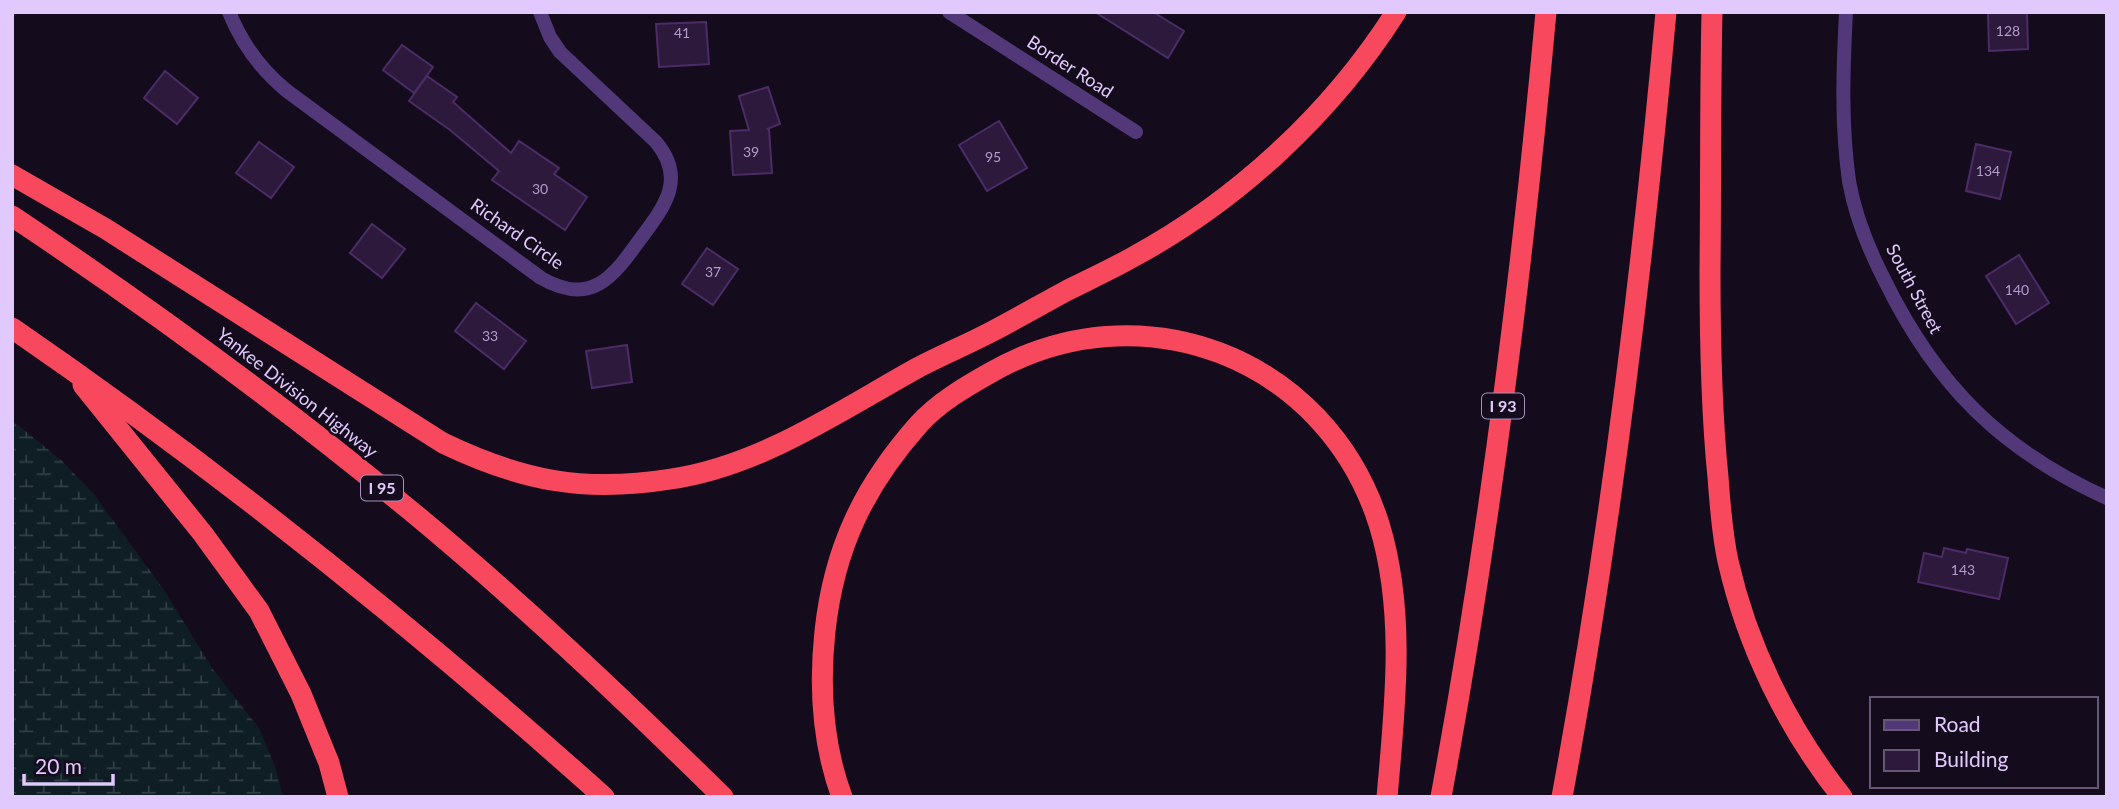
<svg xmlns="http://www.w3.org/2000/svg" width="2119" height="809" font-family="Lato,sans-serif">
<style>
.wetland{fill:url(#wetland-marsh)}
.building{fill:#2c193c;stroke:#4c2c67;stroke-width:2}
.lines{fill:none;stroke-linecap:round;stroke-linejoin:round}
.minor{stroke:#523879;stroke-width:14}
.tertiary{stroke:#523879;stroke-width:14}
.motorway{stroke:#f8485e;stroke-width:21}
.labels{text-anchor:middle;stroke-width:5;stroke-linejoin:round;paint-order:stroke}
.number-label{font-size:14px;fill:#b49ccd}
.shield{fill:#140c1c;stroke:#a490ba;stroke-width:2}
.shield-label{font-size:16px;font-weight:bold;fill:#e1c8fd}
.street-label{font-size:18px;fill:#e1c8fd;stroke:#140c1c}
</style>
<defs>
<pattern id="wetland-marsh" width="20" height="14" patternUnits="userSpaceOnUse" patternTransform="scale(1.75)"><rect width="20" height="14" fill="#0f1e25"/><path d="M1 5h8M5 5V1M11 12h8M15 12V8" fill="none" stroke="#323d46"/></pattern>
</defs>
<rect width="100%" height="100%" fill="#140c1c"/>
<path class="wetland" d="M12 420 62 461 93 493 164 590 212 668 259 728 276 769 283 797H12Z"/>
<g class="building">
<path d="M1095 12H1153L1184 31 1168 58Z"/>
<path d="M1988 12H2027L2028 49 1989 51Z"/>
<path d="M706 22 709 64 659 67 656 24Z"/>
<path d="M402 45 433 67 414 93 383 70Z"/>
<path d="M165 71 198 98 177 124 144 98Z"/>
<path d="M427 76 457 97 453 102 511 153 519 141 559 168 554 174 587 197 565 230 492 180 499 171 450 130 409 101Z"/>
<path d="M768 87 780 124 767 129H769L772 173 733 175 730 131 749 130 739 96Z"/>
<path d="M999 121 1027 168 987 191 959 145Z"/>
<path d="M259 142 294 167 271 198 236 173Z"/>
<path d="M1976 144 2011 152 2000 199 1966 191Z"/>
<path d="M372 224 405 249 382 278 350 253Z"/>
<path d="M707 248 738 269 713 305 682 284Z"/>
<path d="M2019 255 2049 303 2016 324 1986 276Z"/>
<path d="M476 303 526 341 504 369 455 331Z"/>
<path d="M627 345 632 382 592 388 586 351Z"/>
<path d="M1944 548 1966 553 1967 549 2008 558 1999 599 1918 582 1924 553 1942 557Z"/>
</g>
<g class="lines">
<g class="minor">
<path d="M229 12C242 44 260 69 287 91L541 278C592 307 613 277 641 238 664 207 687 179 656 142L560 52 550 37 540 12"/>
<path d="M949 12 1136 132"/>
</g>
<path class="tertiary" d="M1846 12C1843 70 1841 124 1849 181 1855 216 1869 250 1885 281 1936 385 2001 450 2107 498"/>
<g class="motorway">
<path d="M1712 12C1710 99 1711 185 1710 271 1710 340 1711 409 1718 477 1720 505 1722 534 1728 561 1747 646 1788 729 1842 797"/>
<path d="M12 175 106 229 443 443C522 481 584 493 671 479 761 466 841 410 919 367 942 355 966 345 989 333 1016 319 1042 304 1068 290 1090 279 1112 269 1133 257 1238 200 1332 113 1396 12"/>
<path d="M12 216C150 308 284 406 411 511 520 601 622 698 723 797"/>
<path d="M12 328C220 471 416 629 604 797"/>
<path d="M83 385 203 534 259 611 301 694 329 763 338 797"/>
<path d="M842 797C822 743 819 687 825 631 834 548 864 486 919 424 938 403 965 387 990 373 1140 286 1326 357 1379 524 1406 611 1395 707 1387 797"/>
<path d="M1441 797C1489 537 1522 275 1546 12"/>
<path d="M1562 797C1610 537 1642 275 1666 12"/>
</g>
</g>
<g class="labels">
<g class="number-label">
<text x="2008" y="36">128</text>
<text x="682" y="38">41</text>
<text x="751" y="157">39</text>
<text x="993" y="162">95</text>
<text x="1988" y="176">134</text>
<text x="540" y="194">30</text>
<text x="713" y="277">37</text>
<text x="2017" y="295">140</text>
<text x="490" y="341">33</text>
<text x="1963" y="575">143</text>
</g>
<g class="shield">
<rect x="1482" y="393.5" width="42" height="25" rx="5"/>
<rect x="361" y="475.5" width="42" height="25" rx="5"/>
</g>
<g class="shield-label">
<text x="1503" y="412">I 93</text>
<text x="382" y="494">I 95</text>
</g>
<g class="street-label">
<text transform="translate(1070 67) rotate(33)" y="6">Border Road</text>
<text transform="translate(517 234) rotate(35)" y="6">Richard Circle</text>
<text transform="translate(1914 289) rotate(62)" y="6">South Street</text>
<text transform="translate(297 393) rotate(38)" y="6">Yankee Division Highway</text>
</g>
</g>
<rect width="2119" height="809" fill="none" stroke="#e1c8fd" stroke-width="28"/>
<rect x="1870" y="697" width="228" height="91" fill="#140c1c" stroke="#665776" stroke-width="2"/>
<rect x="1884" y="720" width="35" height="10" fill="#523879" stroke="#665776" stroke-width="2"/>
<text x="1934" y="732" font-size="21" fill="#e1c8fd">Road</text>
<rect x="1884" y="750" width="35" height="21" fill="#2c193c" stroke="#665776" stroke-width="2"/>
<text x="1934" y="767" font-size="21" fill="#e1c8fd">Building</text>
<path d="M24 774v10h89v-10" fill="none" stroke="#e1c8fd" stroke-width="3.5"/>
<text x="35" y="774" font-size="21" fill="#e1c8fd" stroke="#140c1c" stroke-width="5" paint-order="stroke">20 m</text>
</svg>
